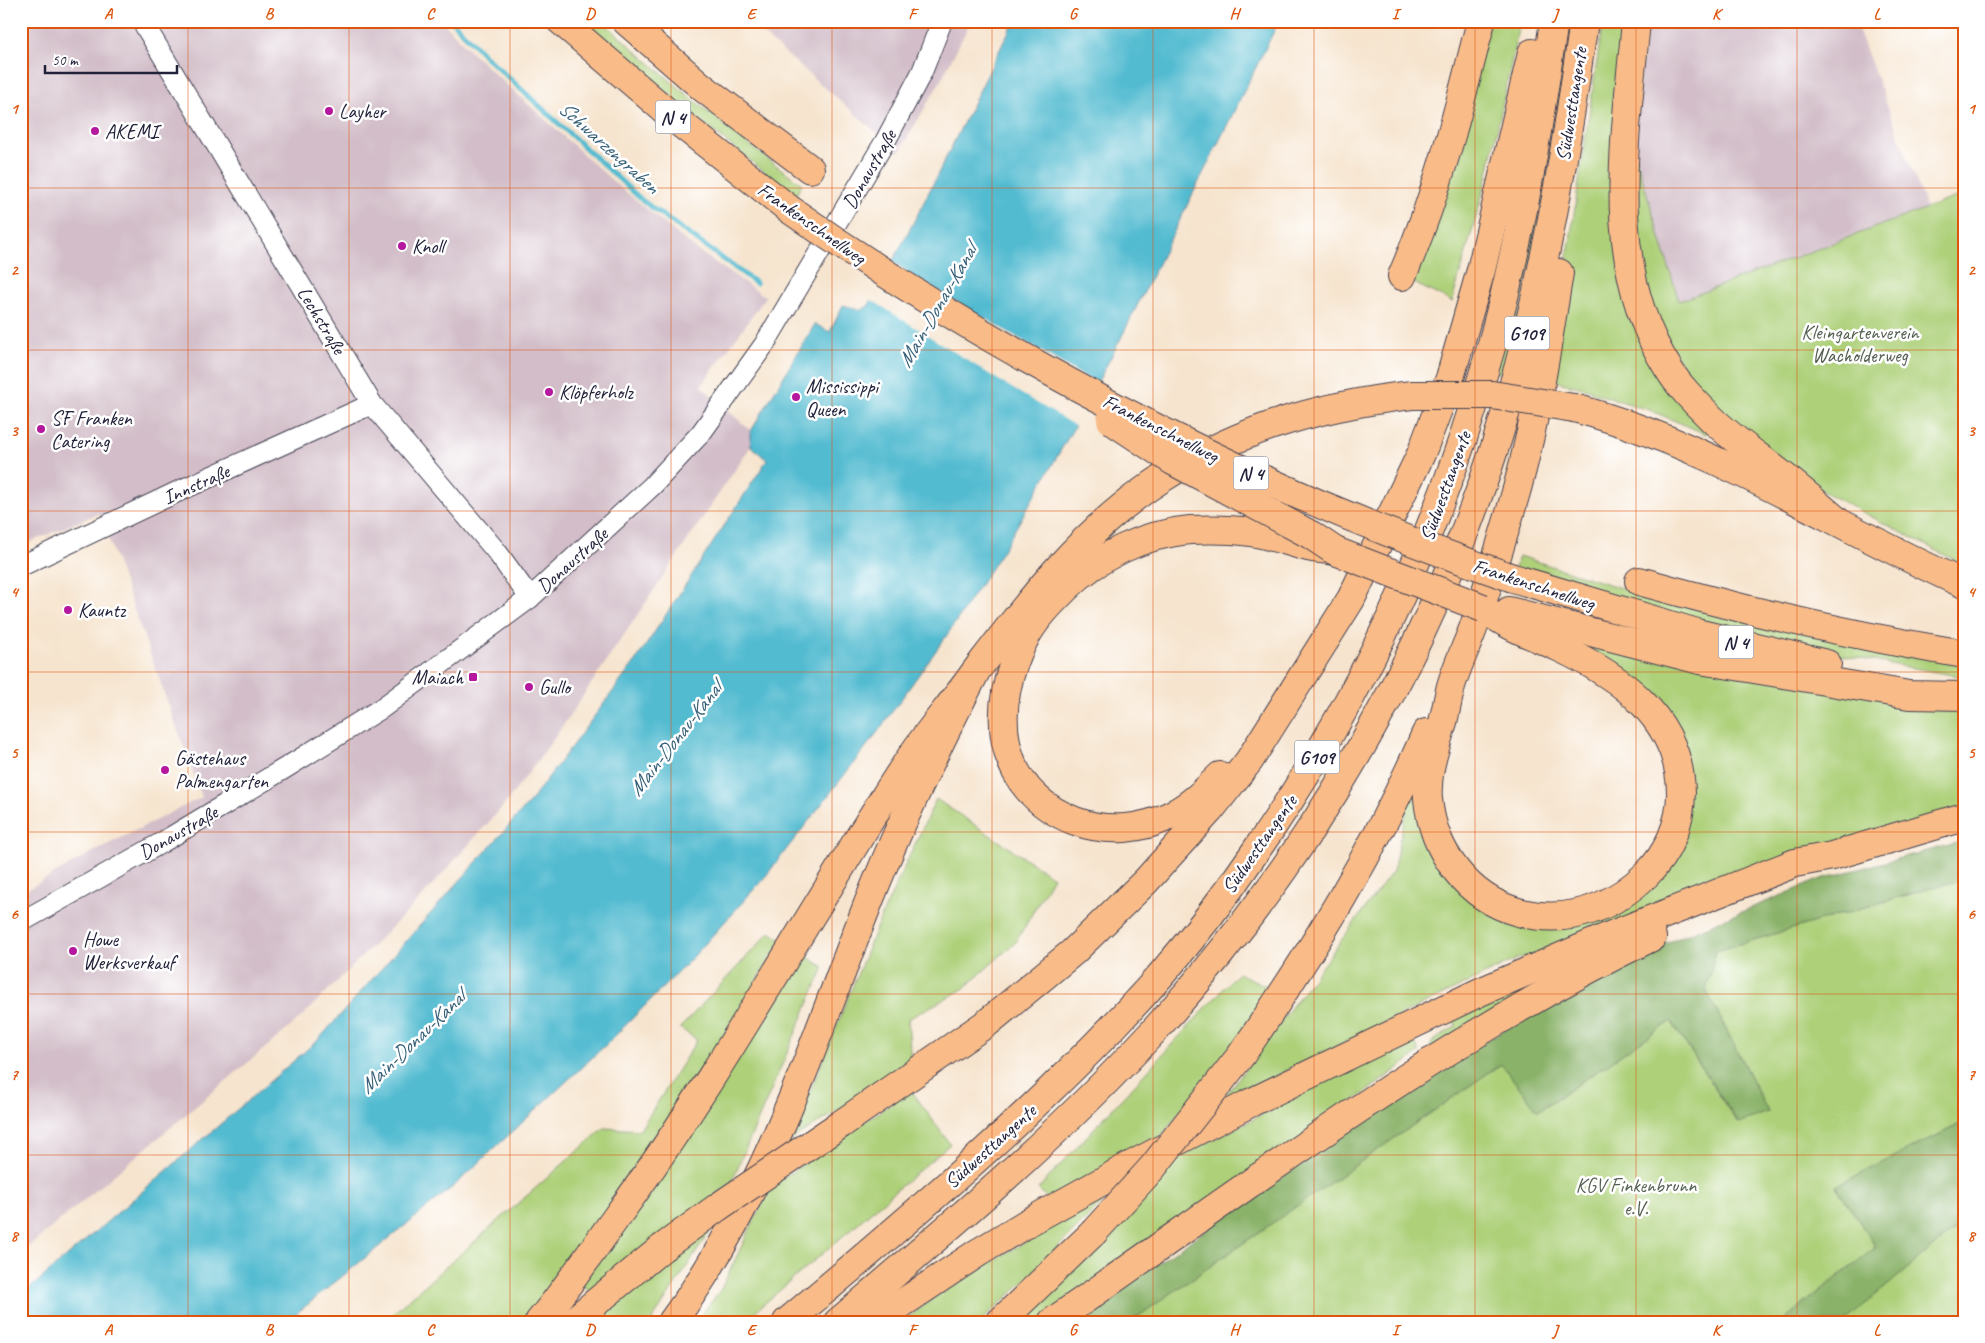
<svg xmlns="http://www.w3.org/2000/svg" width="1985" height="1343" font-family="Caveat,sans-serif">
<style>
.industrial{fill:#d2bdc8}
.green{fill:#add079;stroke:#68795a}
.forest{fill:#8ab269;stroke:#566a52}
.water{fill:#52bbd0;stroke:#3a6e86}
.pier{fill:#f6e4ce}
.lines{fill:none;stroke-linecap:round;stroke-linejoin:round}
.stream{stroke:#52bbd0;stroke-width:5}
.minor-casing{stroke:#423f51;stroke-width:22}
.trunk-casing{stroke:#423f51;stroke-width:30}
.motorway-casing{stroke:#423f51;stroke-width:30}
.minor{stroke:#fff;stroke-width:20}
.trunk{stroke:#f9bc89;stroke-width:28}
.motorway{stroke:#f9bc89;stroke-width:28}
.trunk-bridge-casing{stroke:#423f51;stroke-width:30;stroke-linecap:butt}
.trunk-bridge{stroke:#f9bc89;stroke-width:28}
.grid{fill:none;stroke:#de560e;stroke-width:1;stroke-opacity:0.55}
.poi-dot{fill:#b5179e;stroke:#fff;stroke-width:2}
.labels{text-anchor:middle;stroke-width:5;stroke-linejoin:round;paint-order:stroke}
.shield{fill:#fff;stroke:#646476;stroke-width:1}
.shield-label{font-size:19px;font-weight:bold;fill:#22223b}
.street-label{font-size:20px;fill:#22223b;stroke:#fff}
.poi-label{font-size:20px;fill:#22223b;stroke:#fff;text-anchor:start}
.park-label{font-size:20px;fill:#535f51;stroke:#fff}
.water-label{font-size:21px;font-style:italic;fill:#355f77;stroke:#fff}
.neatline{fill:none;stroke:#de560e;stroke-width:2}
.grid-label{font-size:16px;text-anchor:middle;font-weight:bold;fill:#de560e}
</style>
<rect width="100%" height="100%" fill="#fff"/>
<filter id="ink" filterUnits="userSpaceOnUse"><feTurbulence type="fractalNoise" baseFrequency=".02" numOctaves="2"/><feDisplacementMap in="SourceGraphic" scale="10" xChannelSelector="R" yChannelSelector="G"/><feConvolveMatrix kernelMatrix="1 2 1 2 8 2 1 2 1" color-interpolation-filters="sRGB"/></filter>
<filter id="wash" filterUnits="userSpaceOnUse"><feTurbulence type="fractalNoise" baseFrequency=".0096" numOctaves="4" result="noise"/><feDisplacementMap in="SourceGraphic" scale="20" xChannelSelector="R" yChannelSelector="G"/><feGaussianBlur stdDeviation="1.12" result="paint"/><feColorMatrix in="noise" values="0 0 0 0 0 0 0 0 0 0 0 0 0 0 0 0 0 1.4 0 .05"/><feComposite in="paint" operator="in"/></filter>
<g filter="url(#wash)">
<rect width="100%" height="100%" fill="#f6e4ce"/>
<g class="industrial">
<path d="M21 21H442L474 55 616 184 698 251 766 297 701 386 751 431V446L558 733 506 803 418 901 295 1023 21 1253V893L91 853 202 797 99 513 21 546Z"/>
<path d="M748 21H971L941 80 899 152Z"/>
<path d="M1648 21H1855L1927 209 1678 301 1632 144Z"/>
</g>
<g class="green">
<path d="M584 21H602C666 78 732 134 802 184L796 195C722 141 652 82 584 21Z"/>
<path d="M1490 21H1520L1488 174 1452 302 1412 282Z"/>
<path d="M1563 21H1574L1540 224 1505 374 1493 372Z"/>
<path d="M1603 21H1628L1617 244 1711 427 1706 434 1649 410 1591 392V390L1546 379 1567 261Z"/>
<path d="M1632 144 1679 301 1964 194V565L1824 492 1699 397 1639 288Z"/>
<path d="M1519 556 1621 588 1691 607 1964 665V677L1822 652 1750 636 1515 568Z"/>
<path d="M1581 640 1964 709V806L1560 949 1519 958 1220 1103 1393 871 1414 774 1419 786 1496 911 1635 894 1687 771 1580 650Z"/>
<path d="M936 799 1053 877 1016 942 963 989 908 1019 911 1065 790 1141 877 926Z"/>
<path d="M1964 880V1122L1836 1186 1876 1247 1781 1322H1130L1501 1064 1538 1111 1671 1021 1737 1123 1768 1112 1706 990 1716 951 1941 885Z"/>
<path d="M770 932 782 940 657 1145 527 1322H383L604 1128 640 1130 697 1040 680 1028Z"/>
<path d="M1615 940 1427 1055 1432 1042 1456 1026 1454 1019Z"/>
<path d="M799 952 824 967 731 1183 593 1293 581 1284Z"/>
<path d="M1238 973 1275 990 1158 1140 1050 1201 1038 1189Z"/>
<path d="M1414 1037 1419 1053 1276 1158 1039 1322H1012L1083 1255 1084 1263 1177 1158Z"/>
<path d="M911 1090 950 1144 743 1322H696L721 1289 770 1187Z"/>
<path d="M1123 1182 1013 1292 980 1322H902L935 1297Z"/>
<path d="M1964 1221V1322H1844Z"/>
<path d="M714 1225 651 1322H583Z"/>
</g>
<g class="forest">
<path d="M1964 841V880L1941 885 1716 951 1706 990 1768 1112 1738 1123 1671 1021 1538 1111 1501 1064 1130 1322H1073L1432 1073 1611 966 1821 879Z"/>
<path d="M1964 1122V1221L1844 1322H1781L1876 1247 1836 1186Z"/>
</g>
<path class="water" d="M1014 21H1279L1122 336 1073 429 1003 550 947 635 877 733 765 877 694 956 610 1041 455 1185 286 1322H21V1296L318 1040 529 803 635 662 767 460 751 446V431L815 324 830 332 843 305 860 310 867 307 872 300 921 208Z"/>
<path class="pier" d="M891 260 915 278 1099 385 1077 427 1005 384 870 299Z"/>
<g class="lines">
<path class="stream" d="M452 21 485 56 643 201 756 283"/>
</g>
</g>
<g filter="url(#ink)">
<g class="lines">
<defs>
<g id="minor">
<path d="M142 21 372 404 497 552 530 598"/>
<path d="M21 566 179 491 372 404"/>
<path d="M21 922 161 843 287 767 382 708 530 598 652 486 701 433 764 345 887 138 922 72 942 21"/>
</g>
<g id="trunk">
<path d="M561 21 675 119 789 209"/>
<path d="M626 21 702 87 810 169"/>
<path d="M1636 21C1626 137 1602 263 1668 368 1678 385 1693 400 1707 414 1728 436 1753 452 1777 471 1797 486 1816 503 1835 519"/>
<path d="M1402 276C1438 194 1459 108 1481 21"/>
<path d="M1574 408C1714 445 1833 526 1964 584"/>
<path d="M1513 578 1697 633 1827 664"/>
<path d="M1639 581C1746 611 1854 636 1964 654"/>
<path d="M1483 608C1506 626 1532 635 1558 647 1620 676 1680 718 1681 793 1681 823 1668 854 1646 875 1610 909 1568 925 1518 912 1467 898 1433 851 1428 799 1426 772 1435 748 1443 722 1446 710 1448 698 1451 686 1457 665 1468 644 1475 623 1488 587 1499 550 1510 513 1534 435 1546 353 1559 273"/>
<path d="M1509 611 1700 660 1909 695 1964 696"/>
<path d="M1220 776C1206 790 1191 805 1173 814 1143 830 1107 833 1075 821 994 790 989 706 1025 638 1035 619 1051 603 1066 588 1098 556 1144 534 1190 530 1209 529 1230 529 1250 532 1270 535 1289 542 1308 547 1317 549 1326 549 1335 551"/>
<path d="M1242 1054C1312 952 1377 847 1426 733"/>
<path d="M841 1124 987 1023 1073 952 1146 881 1210 810 1249 761 1351 599 1421 454 1450 378 1481 270 1532 53"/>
<path d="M539 1322C567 1288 592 1251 618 1215 688 1119 750 1016 812 914 846 860 878 804 915 751 934 724 956 699 975 672 1026 605 1076 538 1146 489 1228 432 1315 406 1412 395"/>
<path d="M572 1322 662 1248"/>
<path d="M787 1322C917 1213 1047 1103 1160 976 1194 937 1226 895 1255 852 1362 699 1439 532 1490 351 1520 244 1538 132 1554 21"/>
<path d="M838 1322C946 1230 1056 1138 1152 1033 1325 844 1454 612 1519 365 1549 252 1568 136 1584 21"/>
<path d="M874 1322 979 1252 1029 1222 1126 1168 1252 1102 1482 991 1614 934 1795 863 1832 856 1964 817"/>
<path d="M1000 1322 1093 1233"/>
<path d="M1052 1322C1248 1187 1438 1041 1652 937"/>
</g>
<path id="motorway" d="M672 1322C762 1201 808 1057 862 919 895 833 934 752 976 671"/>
</defs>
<use href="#minor" class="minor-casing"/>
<use href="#trunk" class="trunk-casing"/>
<use href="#motorway" class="motorway-casing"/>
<use href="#minor" class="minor"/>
<use href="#trunk" class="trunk"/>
<use href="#motorway" class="motorway"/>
<defs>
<g id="trunk-bridge">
<path d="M789 209C1009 362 1258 492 1513 578"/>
<path d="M1412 395H1492L1574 408"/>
<path d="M1111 420 1173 461 1311 535 1335 551 1483 608"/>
<path d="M1093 1233 1153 1167 1242 1054"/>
<path d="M662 1248 718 1207 841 1124"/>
</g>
</defs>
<use href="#trunk-bridge" class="trunk-bridge-casing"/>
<use href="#trunk-bridge" class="trunk-bridge"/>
</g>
</g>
<path class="grid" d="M188 21V1322M349 21V1322M510 21V1322M671 21V1322M832 21V1322M992 21V1322M1153 21V1322M1314 21V1322M1475 21V1322M1636 21V1322M1797 21V1322M21 188H1964M21 350H1964M21 511H1964M21 672H1964M21 832H1964M21 994H1964M21 1155H1964"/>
<g class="poi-dot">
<circle cx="329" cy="111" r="5"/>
<circle cx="95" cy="131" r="5"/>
<circle cx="402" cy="246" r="5"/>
<circle cx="549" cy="392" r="5"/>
<circle cx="796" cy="397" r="5"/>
<circle cx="41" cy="429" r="5"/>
<circle cx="68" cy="610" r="5"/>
<rect x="468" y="672" width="10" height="10" rx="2.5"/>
<circle cx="529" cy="687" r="5"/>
<circle cx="165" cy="770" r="5"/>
<circle cx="73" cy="951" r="5"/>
</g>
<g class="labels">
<g class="shield">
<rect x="655.5" y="100.5" width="35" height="33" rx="4"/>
<rect x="1504.5" y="316.5" width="45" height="33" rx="4"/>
<rect x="1233.5" y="456.5" width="35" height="33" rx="4"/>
<rect x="1718.5" y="625.5" width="35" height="33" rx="4"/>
<rect x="1294.5" y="740.5" width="45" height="33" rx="4"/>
</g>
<g class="shield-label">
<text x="673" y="124">N 4</text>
<text x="1527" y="340">G109</text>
<text x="1251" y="480">N 4</text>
<text x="1736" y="649">N 4</text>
<text x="1317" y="764">G109</text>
</g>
<g class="street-label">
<text transform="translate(1571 104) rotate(-81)" y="7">Südwesttangente</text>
<text transform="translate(869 169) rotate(-60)" y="7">Donaustraße</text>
<text transform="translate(812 223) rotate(35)" y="7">Frankenschnellweg</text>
<text transform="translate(322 320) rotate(59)" y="7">Lechstraße</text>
<text transform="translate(1161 428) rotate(27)" y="7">Frankenschnellweg</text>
<text transform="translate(196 484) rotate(-24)" y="7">Innstraße</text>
<text transform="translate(1445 486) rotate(-70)" y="7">Südwesttangente</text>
<text transform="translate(572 560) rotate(-42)" y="7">Donaustraße</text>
<text transform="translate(1534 584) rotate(18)" y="7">Frankenschnellweg</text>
<text transform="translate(178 832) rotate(-30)" y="7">Donaustraße</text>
<text transform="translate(1259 844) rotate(-55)" y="7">Südwesttangente</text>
<text transform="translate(990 1146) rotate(-42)" y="7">Südwesttangente</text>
</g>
<g class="poi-label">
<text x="339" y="118">Layher</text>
<text x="105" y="138">AKEMI</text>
<text x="412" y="253">Knoll</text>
<text x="806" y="393">Mississippi<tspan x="806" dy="23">Queen</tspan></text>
<text x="559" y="399">Klöpferholz</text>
<text x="51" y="425">SF Franken<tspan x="51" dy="23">Catering</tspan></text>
<text x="78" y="617">Kauntz</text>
<text x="463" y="684" text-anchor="end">Maiach</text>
<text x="539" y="694">Gullo</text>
<text x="175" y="765">Gästehaus<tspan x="175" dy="23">Palmengarten</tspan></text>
<text x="83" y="946">Howe<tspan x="83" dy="23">Werksverkauf</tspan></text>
</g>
<g class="park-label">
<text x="1860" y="339">Kleingartenverein<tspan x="1860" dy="23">Wacholderweg</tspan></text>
<text x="1636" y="1192">KGV Finkenbrunn<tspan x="1636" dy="23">e.V.</tspan></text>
</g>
<g class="water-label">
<text transform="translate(609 147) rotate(42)" y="7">Schwarzengraben</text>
<text transform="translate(937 306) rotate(-60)" y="7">Main-Donau-Kanal</text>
<text transform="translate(675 739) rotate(-52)" y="7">Main-Donau-Kanal</text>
<text transform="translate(412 1042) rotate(-44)" y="7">Main-Donau-Kanal</text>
</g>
</g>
<rect width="1985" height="1343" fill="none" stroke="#fff" stroke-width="55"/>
<path d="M45 65v8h132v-8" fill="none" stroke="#22223b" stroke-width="2.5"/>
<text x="52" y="65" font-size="15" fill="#22223b" stroke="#ffffff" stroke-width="4" paint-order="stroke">50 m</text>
<rect x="28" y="28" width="1930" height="1288" class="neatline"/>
<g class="grid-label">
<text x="108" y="19">A</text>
<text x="269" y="19">B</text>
<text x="430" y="19">C</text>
<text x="590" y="19">D</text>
<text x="751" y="19">E</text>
<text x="912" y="19">F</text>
<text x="1073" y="19">G</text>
<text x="1234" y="19">H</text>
<text x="1395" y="19">I</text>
<text x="1555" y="19">J</text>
<text x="1716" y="19">K</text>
<text x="1877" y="19">L</text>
<text x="14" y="114">1</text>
<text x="1971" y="114">1</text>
<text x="14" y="275">2</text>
<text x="1971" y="275">2</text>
<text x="14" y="436">3</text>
<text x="1971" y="436">3</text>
<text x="14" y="597">4</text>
<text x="1971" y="597">4</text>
<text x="14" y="758">5</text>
<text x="1971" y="758">5</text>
<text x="14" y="919">6</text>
<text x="1971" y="919">6</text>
<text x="14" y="1080">7</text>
<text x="1971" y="1080">7</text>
<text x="14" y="1241">8</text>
<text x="1971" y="1241">8</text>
<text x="108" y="1335">A</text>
<text x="269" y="1335">B</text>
<text x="430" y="1335">C</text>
<text x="590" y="1335">D</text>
<text x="751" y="1335">E</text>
<text x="912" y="1335">F</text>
<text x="1073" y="1335">G</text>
<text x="1234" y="1335">H</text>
<text x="1395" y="1335">I</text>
<text x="1555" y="1335">J</text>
<text x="1716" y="1335">K</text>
<text x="1877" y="1335">L</text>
</g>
</svg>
